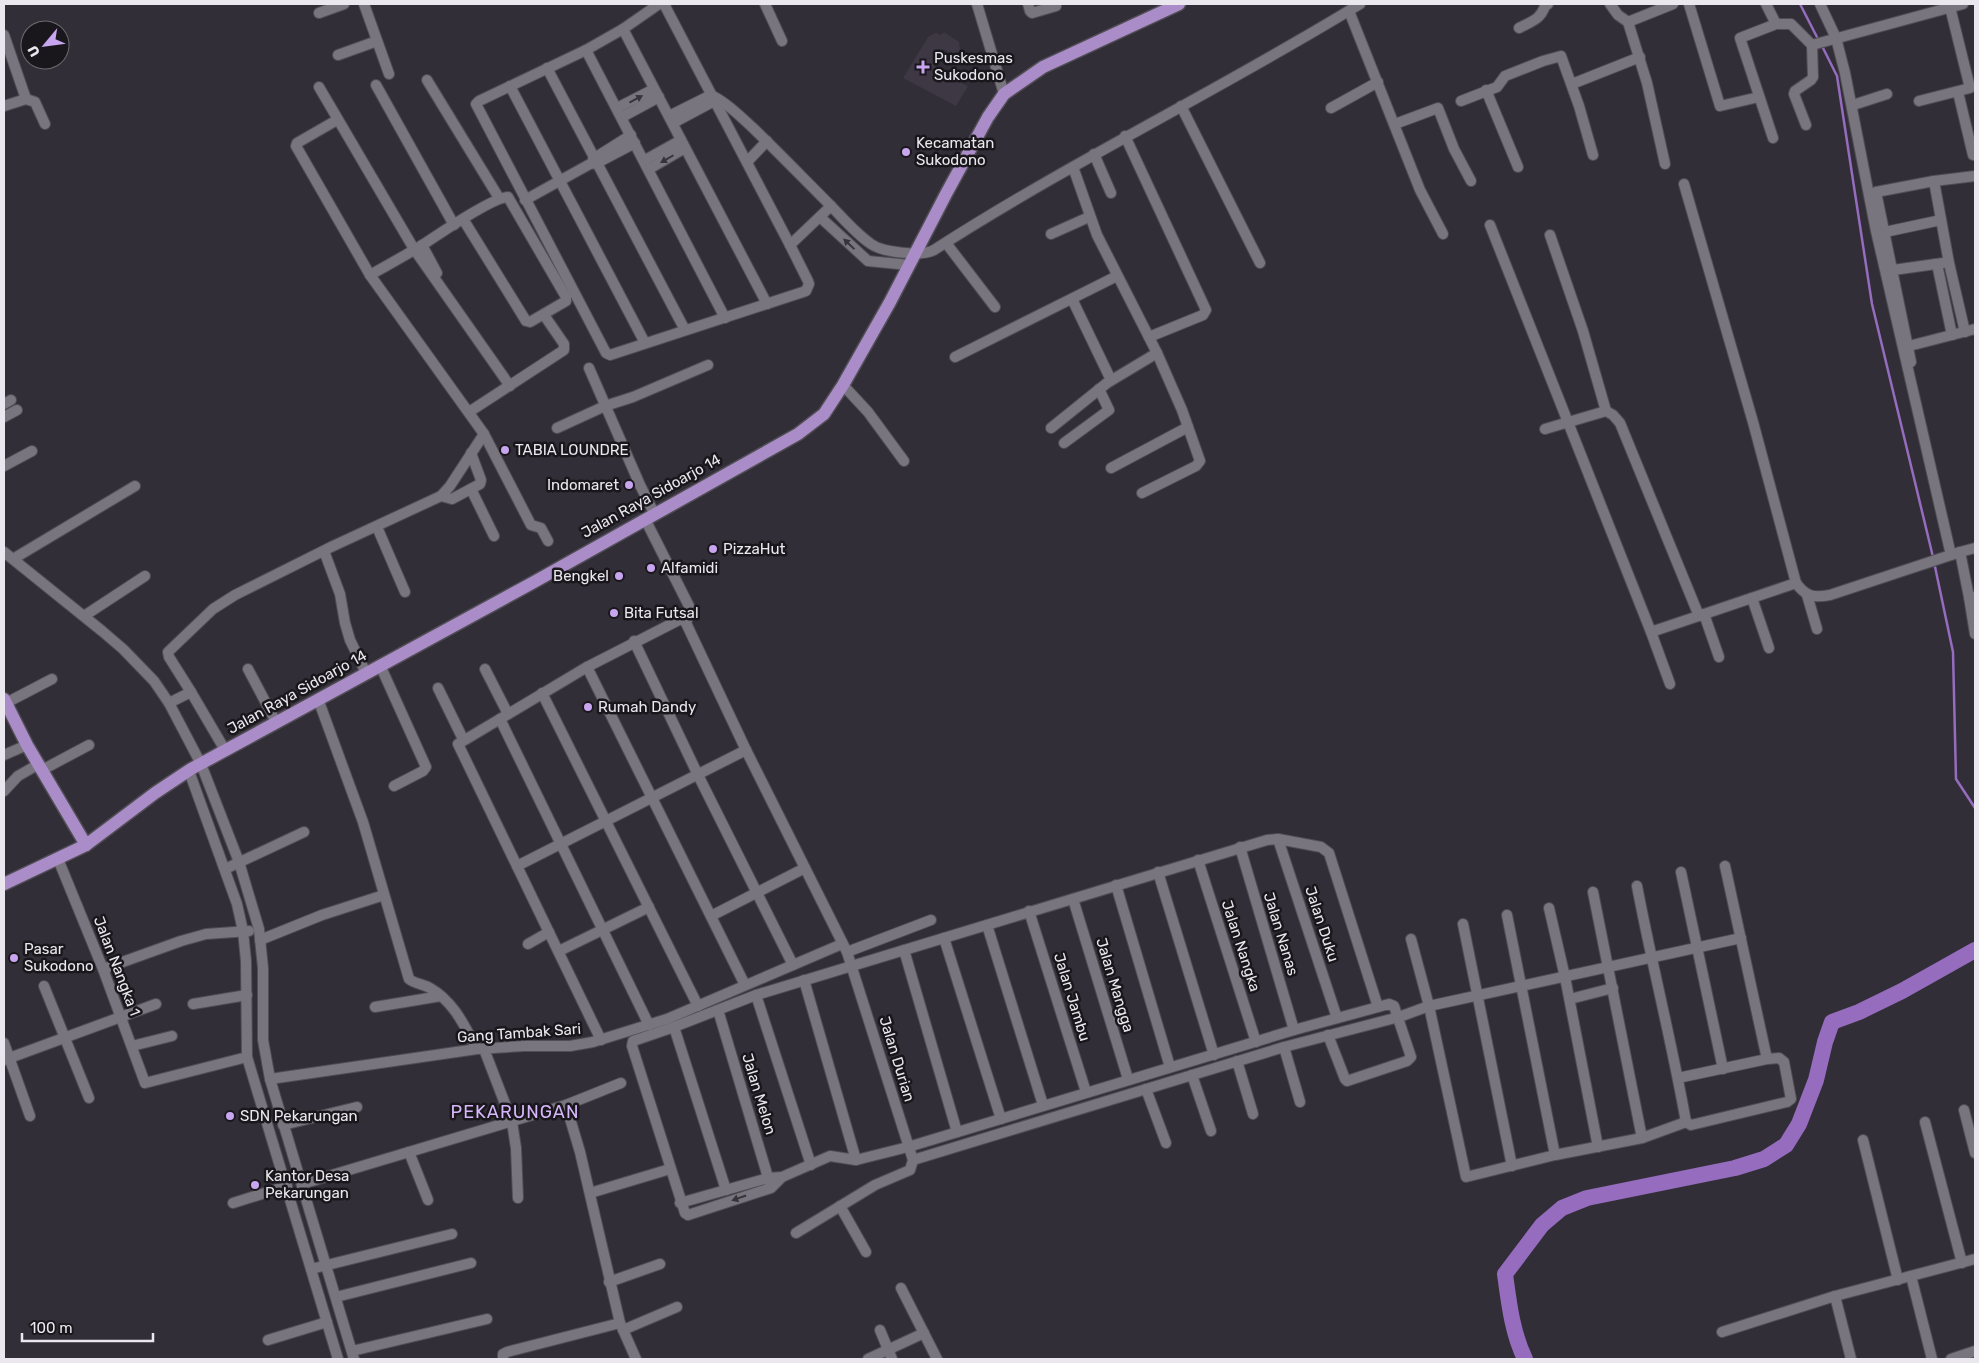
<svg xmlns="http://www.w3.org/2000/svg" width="1979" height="1363" font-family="Rubik,sans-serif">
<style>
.built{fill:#3e3744}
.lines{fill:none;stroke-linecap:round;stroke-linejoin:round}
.stream{stroke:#956cbe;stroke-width:2.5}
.river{stroke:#956cbe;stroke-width:16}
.minor-casing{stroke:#504d54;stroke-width:12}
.major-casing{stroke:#504d54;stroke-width:15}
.minor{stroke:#79757f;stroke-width:10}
.major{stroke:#aa8dc8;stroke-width:12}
.oneway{fill:#363339}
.poi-dot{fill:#c8a5ef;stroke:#19171b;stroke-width:2}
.labels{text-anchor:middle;stroke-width:5;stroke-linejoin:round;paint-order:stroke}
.poi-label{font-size:15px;fill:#eae8ee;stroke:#19171b;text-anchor:start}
.street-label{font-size:15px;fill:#eae8ee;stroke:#19171b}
.quarter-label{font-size:18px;letter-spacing:1px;fill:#d7b7fc;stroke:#19171b}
</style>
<rect width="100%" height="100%" fill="#322e37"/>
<path class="built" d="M944 32 959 42 961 58 943 49 934 63 937 71 968 86 956 106 903 78 928 37 936 33 941 35Z"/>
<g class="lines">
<g class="stream">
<path d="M1800 4 1819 41"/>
<path d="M1822 46 1837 76 1872 304 1933 557"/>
<path d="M1934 562 1953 652 1956 779 1975 808"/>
</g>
<path class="river" d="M1525 1359C1512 1332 1509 1303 1505 1274L1542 1225 1562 1208 1587 1198 1735 1168 1764 1159 1786 1145 1799 1124 1816 1080 1825 1042 1832 1022 1859 1012 1902 991 1975 950"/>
<defs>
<g id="minor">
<path d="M364 4 389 74"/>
<path d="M659 4 623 29 586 50 479 101 476 104 606 353 610 355 806 291 809 284 808 281 790 245 831 206"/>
<path d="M664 4 790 245"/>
<path d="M765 4 782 41"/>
<path d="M977 4 1004 94"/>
<path d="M1028 4 1030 11 1032 13 1056 6"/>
<path d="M1610 4 1618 15 1628 22 1673 4"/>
<path d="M1689 4 1720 106 1759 97"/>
<path d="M1766 4 1776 24H1791L1812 45 1813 77 1811 80 1795 91 1794 94 1806 125"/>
<path d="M1820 4 1836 38 1845 73 1876 231 1951 555"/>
<path d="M1349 11 1420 190 1443 234"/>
<path d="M319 13 344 4"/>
<path d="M1628 22 1647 83 1665 164"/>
<path d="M1519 28C1532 21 1540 20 1545 6L1548 4"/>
<path d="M623 29 767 304"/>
<path d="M4 35 26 99 4 106"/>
<path d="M1812 45 1963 4"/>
<path d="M586 50 725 318"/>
<path d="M338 55 377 41"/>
<path d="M547 68 685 330"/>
<path d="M427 80 499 198"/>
<path d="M1572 84 1640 57"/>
<path d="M376 85 454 225"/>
<path d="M510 86 645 343"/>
<path d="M319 87 414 249 510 386"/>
<path d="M1486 90 1518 167"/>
<path d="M1958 92 1973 155"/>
<path d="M26 99 35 102 45 124"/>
<path d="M1461 101 1497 87 1505 76 1543 61 1561 56 1579 106 1593 155"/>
<path d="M1919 101 1970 88 1950 7"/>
<path d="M1853 105 1887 94"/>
<path d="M1181 106 1260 263"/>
<path d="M617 108 654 89"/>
<path d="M1331 108 1378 82"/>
<path d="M669 116 711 95C727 103 740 116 753 128 779 153 804 179 829 204 842 217 855 233 871 244 882 252 921 257 934 250 1072 161 1220 90 1360 4"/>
<path d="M622 117 659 97"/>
<path d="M673 123 718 99"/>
<path d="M1395 124 1438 108 1454 149 1471 181"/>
<path d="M1125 136 1206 310 1203 315 1149 337"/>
<path d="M1773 138 1740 38 1776 24"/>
<path d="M1094 154 1111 193"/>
<path d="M593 159 631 135"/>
<path d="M645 160 681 140"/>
<path d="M747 162 767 141"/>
<path d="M1073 167 1097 235 1157 353 1182 410 1200 461 1196 466 1142 493"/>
<path d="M649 169 685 148"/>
<path d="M1934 181 1949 263 1965 332"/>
<path d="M1684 184 1753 422 1796 583"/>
<path d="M525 200 590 164 597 163 635 143"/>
<path d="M820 217 868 261 909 265"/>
<path d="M1490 225 1651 632 1796 583C1806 597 1814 598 1830 595L1960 552 1969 597H1975"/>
<path d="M1885 232 1941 220"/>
<path d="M1051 234 1089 217"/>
<path d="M1550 235 1583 331 1606 411"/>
<path d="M946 243 995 307"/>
<path d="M422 245 437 273"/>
<path d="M1937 264 1952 335"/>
<path d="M1893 270 1943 263"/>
<path d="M370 275C388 265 406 255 424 244 439 234 493 197 508 197L566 297V301L530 322 526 321 463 219"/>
<path d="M1072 299 1111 380"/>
<path d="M1909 346 1975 329"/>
<path d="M955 357 1117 276"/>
<path d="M1911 362 1876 192 1934 181 1975 176"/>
<path d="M589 368 640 485 654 513"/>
<path d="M843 385 868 412 904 461"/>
<path d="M4 404 11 400"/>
<path d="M469 412 564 350V344L544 315"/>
<path d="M4 417 17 410"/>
<path d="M557 428 605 406 633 397 708 365"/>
<path d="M1051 428 1107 383 1157 353"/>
<path d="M1545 429 1606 411 1613 415 1620 423 1699 616"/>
<path d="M484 434 531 525 541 528 548 541"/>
<path d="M1064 443 1109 410 1099 389"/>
<path d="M4 466 32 451"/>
<path d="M1111 468 1188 427"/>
<path d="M471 489 494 536"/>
<path d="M441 496 452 499 480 484 481 480 471 453"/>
<path d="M645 519 689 606 690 611 686 623 746 750 847 952 913 1160 910 1170 875 1185 796 1233"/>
<path d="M377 527 405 592"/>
<path d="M324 551 340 594 345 623 350 640 366 673"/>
<path d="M4 552 102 631 123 649 154 681 169 703 201 764 239 862 259 929 263 968V1040L270 1079 354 1359"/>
<path d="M1960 552 1975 548"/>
<path d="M13 559 135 486"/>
<path d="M1807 595 1817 629"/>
<path d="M1969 597 1975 634"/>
<path d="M1752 598 1769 648"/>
<path d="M1704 614 1719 657"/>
<path d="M84 616 145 576"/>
<path d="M1651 632 1670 684"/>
<path d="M634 641 698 775 793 965"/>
<path d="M380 665 426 767 423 771 394 786"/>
<path d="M587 667 745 985"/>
<path d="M248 669 276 722"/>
<path d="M485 669 508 714"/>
<path d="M438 688 463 739"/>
<path d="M191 692 225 750"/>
<path d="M542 693 698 1006"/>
<path d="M318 699 363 822 409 979C415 984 423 984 430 988 454 1002 464 1025 477 1049"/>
<path d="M6 703 52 679"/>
<path d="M169 703 191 692 169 657 168 652 213 609 235 595 331 547 441 496 450 486 484 434 370 275 296 146 297 143 337 120"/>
<path d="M500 719 649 1025"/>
<path d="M4 755 27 745"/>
<path d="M42 770 89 745"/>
<path d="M189 771 237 904 243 931 246 961 247 1057 338 1359"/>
<path d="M4 791 18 776 39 764"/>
<path d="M1278 839 1337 1018"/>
<path d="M1240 847 1294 1030"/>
<path d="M58 859 103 969 145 1083 247 1057"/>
<path d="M1198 860 1256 1042"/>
<path d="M517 866 746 750"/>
<path d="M1725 866 1767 1059"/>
<path d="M225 869 304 832"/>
<path d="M1158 872 1214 1055"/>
<path d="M1681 872 1723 1069"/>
<path d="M1116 885 1170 1067"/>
<path d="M1637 886C1652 965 1672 1043 1686 1122"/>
<path d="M1593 892 1642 1138"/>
<path d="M1073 899 1128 1079"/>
<path d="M1549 908 1565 977 1598 1147"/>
<path d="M1029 911 1086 1092"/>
<path d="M1507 915 1555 1155"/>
<path d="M711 916 805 868"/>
<path d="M1463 924 1512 1166"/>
<path d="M987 925 1043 1105"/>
<path d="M944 938 1001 1119"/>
<path d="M1411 939 1429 1006 1466 1177 1555 1155 1642 1138 1686 1122 1691 1125 1787 1102 1791 1099 1784 1062 1779 1058 1767 1059 1678 1078"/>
<path d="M260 940 322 915 384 895"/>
<path d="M528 944 549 932"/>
<path d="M904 950 957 1132"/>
<path d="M559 951 649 907"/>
<path d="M847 952 931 920"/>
<path d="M103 969 181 941 206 934 249 931"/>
<path d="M804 980 856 1160"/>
<path d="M44 986 89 1098"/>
<path d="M756 995 811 1165"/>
<path d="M1570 999 1613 988"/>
<path d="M193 1004 247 995"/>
<path d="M375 1007 441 996"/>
<path d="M718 1010 770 1184"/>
<path d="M674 1027 726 1190"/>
<path d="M601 1040 458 744 587 667 679 620 683 619 686 623"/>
<path d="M4 1043 30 1116"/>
<path d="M132 1046 172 1036"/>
<path d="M1284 1047 1300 1102"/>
<path d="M484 1049 512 1122 516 1148 518 1198"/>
<path d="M4 1060 156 1004"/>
<path d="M1237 1061 1253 1114"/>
<path d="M1192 1075 1211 1131"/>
<path d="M270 1079 477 1049 524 1046H570L593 1042 667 1019 842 944"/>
<path d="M1146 1089 1166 1143"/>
<path d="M566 1105 580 1152 620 1323 636 1359"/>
<path d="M1964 1110 1975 1153"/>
<path d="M1925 1122 1962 1263"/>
<path d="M283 1125 357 1107"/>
<path d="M1863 1140 1898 1280"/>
<path d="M409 1152 428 1200"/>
<path d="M913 1160 1284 1047 1399 1017 1429 1006 1741 938"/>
<path d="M782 1177 771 1188 688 1215 685 1213 632 1046 633 1041 674 1027 756 995 1267 840 1278 839 1321 847 1329 853 1378 1007"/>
<path d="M302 1184 566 1105 621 1083"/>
<path d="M590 1193 670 1169"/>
<path d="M233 1203 287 1186"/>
<path d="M680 1203 768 1178 782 1177 830 1156 856 1160 908 1147 1294 1030 1389 1004 1394 1006 1411 1057 1407 1061 1347 1081 1345 1079 1328 1035"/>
<path d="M840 1206 866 1252"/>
<path d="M311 1269 452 1234"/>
<path d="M1911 1276 1932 1359"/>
<path d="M609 1282 660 1264"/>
<path d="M901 1288 937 1359"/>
<path d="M1835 1296 1851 1359"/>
<path d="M336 1297 471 1263"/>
<path d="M623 1330 677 1307"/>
<path d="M880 1330 892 1359"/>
<path d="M1722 1332 1835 1296 1975 1259"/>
<path d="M268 1340 327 1322"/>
<path d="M352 1351 487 1319"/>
<path d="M503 1359V1354L507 1352 620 1323"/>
<path d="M868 1359 924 1333"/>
<path d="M1951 1359 1975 1351"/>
</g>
<g id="major">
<path d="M4 699 27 745 86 845"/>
<path d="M4 884 86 845 155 793 191 769 534 582 798 434 824 414 843 385 890 302 946 194 988 117 1004 94 1043 67 1179 4"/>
</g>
</defs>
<use href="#minor" class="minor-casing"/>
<use href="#major" class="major-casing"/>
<use href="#minor" class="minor"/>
<use href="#major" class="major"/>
</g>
<defs><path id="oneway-solid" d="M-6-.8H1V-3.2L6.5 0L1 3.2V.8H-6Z" transform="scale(1.25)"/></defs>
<g class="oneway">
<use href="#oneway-solid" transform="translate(636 99) rotate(-28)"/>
<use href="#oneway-solid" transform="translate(667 159) rotate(150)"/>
<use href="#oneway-solid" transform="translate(849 244) rotate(-137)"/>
<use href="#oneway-solid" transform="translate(739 1198) rotate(161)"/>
</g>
<g class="poi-dot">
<path d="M920.5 59.5h5v5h5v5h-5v5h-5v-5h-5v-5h5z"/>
<circle cx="906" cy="152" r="5"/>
<circle cx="505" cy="450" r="5"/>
<circle cx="629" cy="485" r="5"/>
<circle cx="713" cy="549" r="5"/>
<circle cx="651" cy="568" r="5"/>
<circle cx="619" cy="576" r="5"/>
<circle cx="614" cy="613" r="5"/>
<circle cx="588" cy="707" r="5"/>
<circle cx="14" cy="958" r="5"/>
<circle cx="230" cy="1116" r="5"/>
<circle cx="255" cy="1185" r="5"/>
</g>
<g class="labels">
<g class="poi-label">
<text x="934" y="63">Puskesmas<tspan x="934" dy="17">Sukodono</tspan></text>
<text x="916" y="148">Kecamatan<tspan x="916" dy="17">Sukodono</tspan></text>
<text x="515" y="455">TABIA LOUNDRE</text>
<text x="619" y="490" text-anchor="end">Indomaret</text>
<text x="723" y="554">PizzaHut</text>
<text x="661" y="573">Alfamidi</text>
<text x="609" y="581" text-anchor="end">Bengkel</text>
<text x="624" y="618">Bita Futsal</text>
<text x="598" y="712">Rumah Dandy</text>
<text x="24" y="954">Pasar<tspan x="24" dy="17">Sukodono</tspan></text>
<text x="240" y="1121">SDN Pekarungan</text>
<text x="265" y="1181">Kantor Desa<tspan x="265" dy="17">Pekarungan</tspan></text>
</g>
<g class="street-label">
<text transform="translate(651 496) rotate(-29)" y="5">Jalan Raya Sidoarjo 14</text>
<text transform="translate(297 692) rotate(-29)" y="5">Jalan Raya Sidoarjo 14</text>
<text transform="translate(1322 924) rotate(72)" y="5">Jalan Duku</text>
<text transform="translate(1281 934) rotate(73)" y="5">Jalan Nanas</text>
<text transform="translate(1241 946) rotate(72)" y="5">Jalan Nangka</text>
<text transform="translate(117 966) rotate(69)" y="5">Jalan Nangka 1</text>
<text transform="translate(1115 985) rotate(73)" y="5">Jalan Mangga</text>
<text transform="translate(1072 997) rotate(73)" y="5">Jalan Jambu</text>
<text transform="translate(519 1033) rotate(-4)" y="5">Gang Tambak Sari</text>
<text transform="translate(897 1059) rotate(73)" y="5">Jalan Durian</text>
<text transform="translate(759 1094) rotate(73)" y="5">Jalan Melon</text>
</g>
<g class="quarter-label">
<text x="515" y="1118">PEKARUNGAN</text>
</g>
</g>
<rect width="1979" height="1363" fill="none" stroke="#eae8ee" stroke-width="10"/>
<g transform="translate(45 45) rotate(241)"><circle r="24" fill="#19171b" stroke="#6d6b6f"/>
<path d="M0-4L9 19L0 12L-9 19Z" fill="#c8a5ef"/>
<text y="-8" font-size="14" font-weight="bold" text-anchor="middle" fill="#eae8ee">U</text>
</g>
<path d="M22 1333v8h131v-8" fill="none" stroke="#eae8ee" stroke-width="2.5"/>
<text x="30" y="1333" font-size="15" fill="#eae8ee" stroke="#19171b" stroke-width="4" paint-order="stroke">100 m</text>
</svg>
